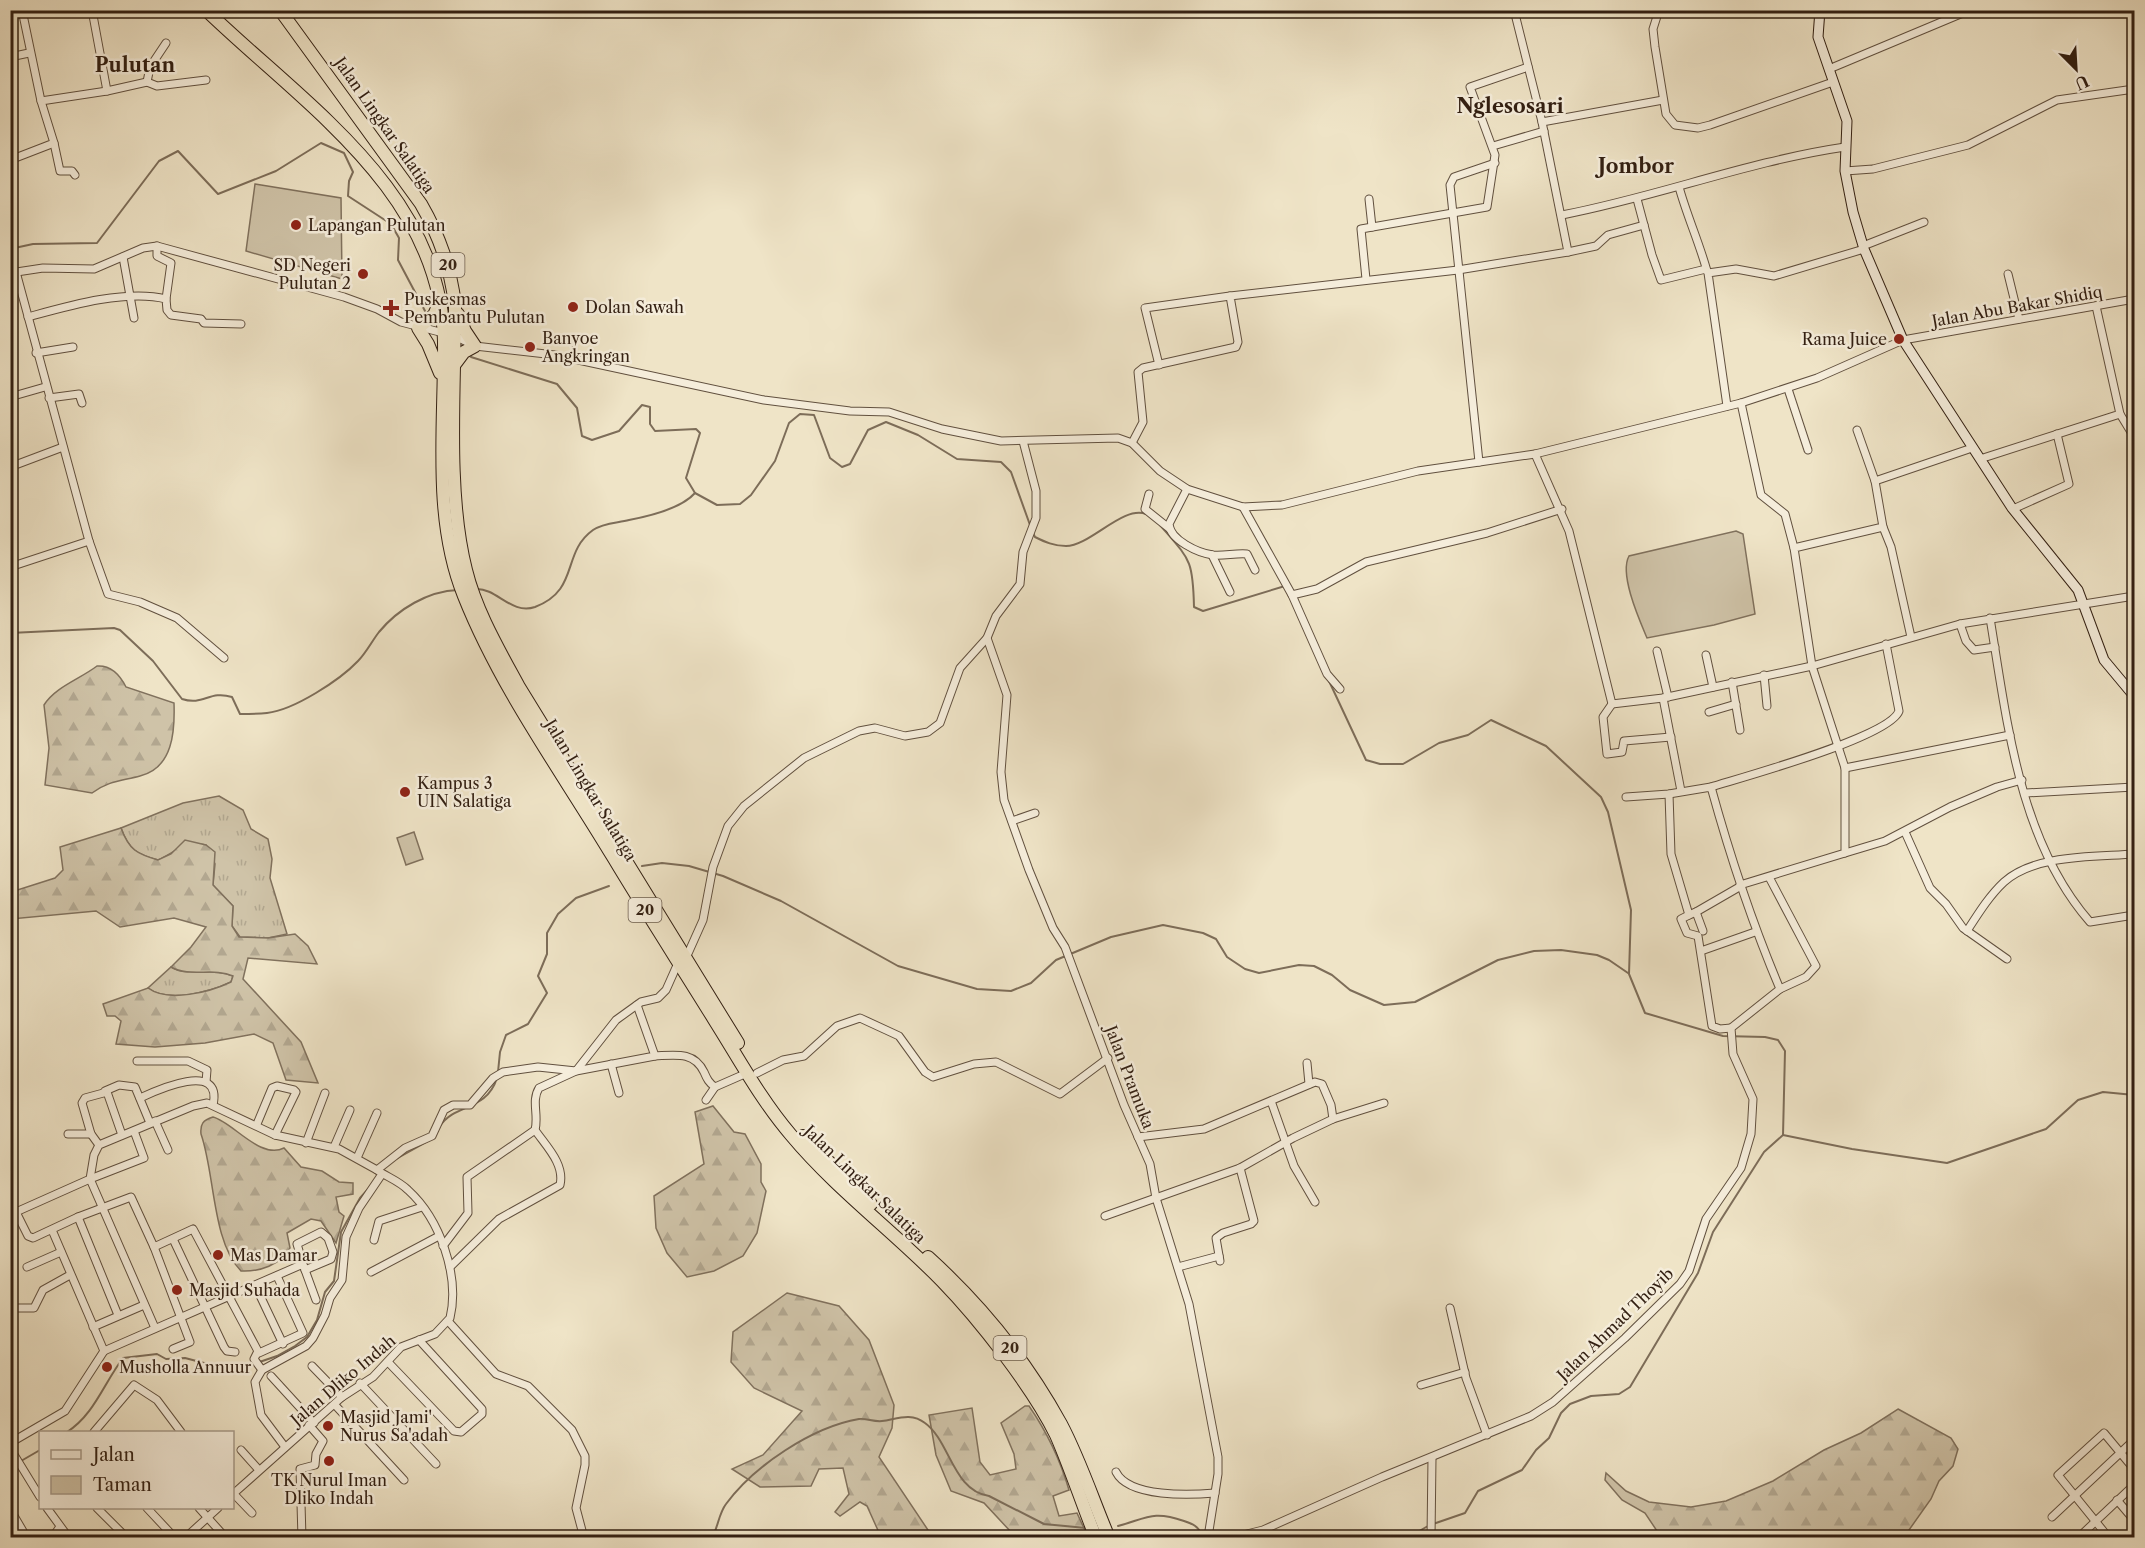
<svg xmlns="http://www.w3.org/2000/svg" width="2145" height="1548" font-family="'Libre Caslon Text',serif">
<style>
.grass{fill:url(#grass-tufts);stroke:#80715d;stroke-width:1.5}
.forest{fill:url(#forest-firs);stroke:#80715d;stroke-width:1.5}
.park{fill:#cfc3a8;stroke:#80715d;stroke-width:1.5}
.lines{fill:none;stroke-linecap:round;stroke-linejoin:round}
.stream{stroke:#7d6d59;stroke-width:2}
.street-casing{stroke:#61503f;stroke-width:9}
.secondary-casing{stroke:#321f12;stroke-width:11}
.highway-casing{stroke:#321f12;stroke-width:14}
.street{stroke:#f5eddb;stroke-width:7}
.secondary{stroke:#f5eddb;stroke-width:9}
.highway{stroke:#efe4c7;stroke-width:12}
.poi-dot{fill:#8f2418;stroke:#f5eddb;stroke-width:2}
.labels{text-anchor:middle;stroke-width:5;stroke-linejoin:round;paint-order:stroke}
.shield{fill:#f5eddb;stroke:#6c5d4e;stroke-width:1.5}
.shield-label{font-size:15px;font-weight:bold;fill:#321f12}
.street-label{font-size:16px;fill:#321f12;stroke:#f5eddb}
.poi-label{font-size:16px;fill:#321f12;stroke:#f5eddb;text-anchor:start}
.quarter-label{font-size:20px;font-weight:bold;fill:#321f12;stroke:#f5eddb}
</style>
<defs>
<pattern id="grass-tufts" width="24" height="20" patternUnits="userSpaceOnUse" patternTransform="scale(1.5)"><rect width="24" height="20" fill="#cfc3a8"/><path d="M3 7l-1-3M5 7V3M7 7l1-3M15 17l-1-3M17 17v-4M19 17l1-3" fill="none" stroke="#b2a790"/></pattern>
<pattern id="forest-firs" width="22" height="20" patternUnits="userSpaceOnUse" patternTransform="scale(1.5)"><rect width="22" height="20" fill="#cfc3a8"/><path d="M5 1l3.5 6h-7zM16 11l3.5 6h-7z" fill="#b2a790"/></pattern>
</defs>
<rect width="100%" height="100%" fill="#efe4c7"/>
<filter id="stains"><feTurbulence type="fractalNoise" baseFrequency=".00333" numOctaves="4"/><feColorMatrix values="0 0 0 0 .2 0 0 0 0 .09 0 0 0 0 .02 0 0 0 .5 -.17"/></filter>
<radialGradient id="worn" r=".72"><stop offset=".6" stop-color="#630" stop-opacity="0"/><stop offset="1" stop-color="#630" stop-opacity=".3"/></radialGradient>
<g class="grass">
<path d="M219 796 243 810 251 829 268 839 272 859 270 878 287 934 268 938 240 937 232 926 233 906 213 885 215 864 206 845C184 841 177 851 158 860 137 854 129 850 121 828L183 803Z"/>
<path d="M171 967C190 978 213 967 233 976L231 982C210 992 168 1003 148 988Z"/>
</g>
<g class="forest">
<path d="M97 666C111 665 120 675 126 687L174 703C175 731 173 768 140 776 121 781 108 781 92 793L45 785 49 748 44 705C55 687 80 679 97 666Z"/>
<path d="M121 828C129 850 137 854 158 860L171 854 185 840 206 845 215 852 213 885 233 906 232 926 239 937 268 938 295 934 308 946 317 964 248 958 243 979 301 1042 318 1083 286 1080 273 1043 254 1034 205 1043 155 1047 116 1044 121 1021 115 1016H107L103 1004 148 988C168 1003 210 992 231 982L233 976C213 967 190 978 171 967L191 947 206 927 174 918 120 927 96 911 11 919V892L55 878 63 870 60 847Z"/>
<path d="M713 1106 734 1132 745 1134 761 1164V1182L766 1191 757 1233 743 1256 714 1271 687 1277 667 1253 656 1228 654 1196 704 1164 695 1112Z"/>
<path d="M213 1117C233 1122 260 1160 284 1148L301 1167 322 1171 339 1182 353 1183V1194L336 1197 339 1212 344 1216 336 1243 321 1221 311 1219 287 1233 290 1248C281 1265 259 1272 241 1271 212 1242 215 1174 201 1134 200 1124 203 1120 213 1117Z"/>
<path d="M787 1293 839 1306 869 1340 894 1405 892 1428 879 1457 930 1533V1537H881L867 1506 860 1502 840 1516 835 1512 849 1494 843 1468 819 1469 811 1486 760 1487 732 1469 763 1455 802 1411 754 1388 731 1362 733 1332Z"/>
<path d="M1025 1406H1029C1047 1432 1060 1459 1069 1490L1053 1496 1059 1516 1077 1513 1088 1537 1041 1535 1004 1537 1011 1532 984 1503 951 1491 936 1455 929 1415 972 1408 980 1462 990 1475 1016 1469 1014 1454 1001 1423Z"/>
<path d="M1898 1409 1951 1438 1958 1449 1953 1466 1939 1481 1931 1499 1904 1537H1661L1645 1513 1622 1500 1605 1480 1606 1473 1626 1491 1649 1502 1691 1507 1726 1501 1773 1481 1824 1450 1861 1433Z"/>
</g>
<g class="park">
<path d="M255 184 341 198 342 279 246 251Z"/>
<path d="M1736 531 1743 534 1755 614 1714 625 1647 638C1639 619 1619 574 1629 556Z"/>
<path d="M414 832 423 859 406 865 397 838Z"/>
</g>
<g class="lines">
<g class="stream">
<path d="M10 249 33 244 97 243 159 161 178 151 218 194 276 171 321 143 344 153 353 172 349 181 348 196 391 224 399 238 398 260 425 311"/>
<path d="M471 357 557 384 577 408 582 436 592 440 619 431 642 405 650 407V424L655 431 696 429 700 433 686 478 695 493 717 505 740 504 751 495 775 461 789 423 800 414 814 415 830 458 842 467 850 464 868 430 886 422 918 435 957 459 1001 462 1011 472 1030 525"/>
<path d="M1160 525C1190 560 1193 559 1194 607L1203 611 1285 586"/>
<path d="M1033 533 1035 537C1045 542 1054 546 1066 546 1090 546 1123 505 1146 514"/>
<path d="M476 589C497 588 511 615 535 607 580 590 561 553 593 530 603 523 617 523 629 520 650 516 681 509 695 493"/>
<path d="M10 633 114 628 120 630 153 661 182 699C204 706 209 690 232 697L240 714C249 714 258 714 267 713 294 710 340 680 358 661 366 653 372 641 379 632 398 609 428 591 458 590"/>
<path d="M1329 681 1366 760 1380 764H1403L1439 743 1468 735 1491 720 1546 746 1601 797 1608 812 1631 910 1629 974 1645 1013 1723 1036 1765 1037 1778 1040 1785 1051 1783 1135 1852 1149 1947 1163 2046 1129 2078 1100 2103 1092 2134 1095"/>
<path d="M642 866 662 863 689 866 723 876 781 901 898 966 977 989 1011 991 1031 983 1056 960 1111 937 1163 925 1203 933 1216 939 1227 957 1245 969 1259 973 1299 965 1314 966 1332 975 1350 990 1384 1005 1415 1002 1498 960 1534 951 1561 950 1597 955 1609 960 1628 973"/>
<path d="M498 1072 500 1052 506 1035 528 1024 547 993 538 976 547 954V933L558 914 576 898 609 886"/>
<path d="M440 1126C455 1103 486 1112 497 1078"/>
<path d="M396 1159 430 1140"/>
<path d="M67 1432C94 1415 104 1383 123 1358L157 1354 166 1359 185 1358 208 1364 242 1368 277 1356 295 1346 307 1337 317 1320 325 1292 334 1281 341 1232 360 1198 370 1187"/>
<path d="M21 1461 40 1450"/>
<path d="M1433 1524 1465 1513 1478 1491 1522 1470 1536 1450 1549 1438 1561 1413 1570 1404 1591 1396 1619 1394 1630 1387 1698 1273 1713 1232 1764 1152 1783 1135"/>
<path d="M1118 1526C1147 1518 1153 1510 1184 1521 1193 1524 1198 1526 1202 1535"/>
<path d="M712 1538C718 1527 719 1513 726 1504 754 1466 812 1427 859 1419 866 1418 874 1422 882 1421 897 1419 911 1412 925 1423 950 1441 953 1491 989 1496L1044 1524 1086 1528"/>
<path d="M1407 1538 1428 1526"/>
</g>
<defs>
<g id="street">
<path d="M22 10 41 101"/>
<path d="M92 10 107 91"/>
<path d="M1659 10 1653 29 1655 47 1666 114 1675 125 1698 128 1710 125 1833 82"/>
<path d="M10 57 29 53"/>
<path d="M1829 69 1970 10"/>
<path d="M147 82 150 67 166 43"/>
<path d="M1542 122 1663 100"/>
<path d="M54 143 60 171H72L75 175"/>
<path d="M1493 146 1544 131"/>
<path d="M10 160 54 143 41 101 107 91 147 82 157 86 206 80"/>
<path d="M1845 171 1873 169 1968 145 2057 100 2134 89"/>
<path d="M1679 187C1687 216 1699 242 1707 271"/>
<path d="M1369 199 1372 227"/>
<path d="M1637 199 1652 255 1661 280 1706 269"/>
<path d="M1562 215C1657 197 1749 161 1845 147"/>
<path d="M157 246V256L171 263 166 299"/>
<path d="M1863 246 1924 222"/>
<path d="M1568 252 1596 246 1608 235 1644 225"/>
<path d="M123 257 134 318"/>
<path d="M10 273 43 268 94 269 143 248 157 246 344 297 377 309 401 322 455 336 475 346 555 355 764 400 850 411 889 412 942 429 1001 441 1118 438 1132 443 1160 471 1187 489 1243 507 1282 505 1418 471 1535 454 1741 403 1817 378 1903 340 2134 299"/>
<path d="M2008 274 2019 319"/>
<path d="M1366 279 1361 229 1487 207 1495 155 1470 87 1528 67"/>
<path d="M28 317C68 306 126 289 166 299L167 310 171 315 201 319 204 323 241 324"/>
<path d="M36 353 73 347"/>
<path d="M1159 365 1145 308 1230 296"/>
<path d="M1788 389 1808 450"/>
<path d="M10 397 45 387"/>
<path d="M49 398 79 394 82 403"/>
<path d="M1741 403 1761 495 1785 514 1794 548"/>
<path d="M1727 406 1708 273 1736 269 1774 276 1864 249"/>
<path d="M2120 414 2134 437"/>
<path d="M1132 443 1143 422 1138 372 1143 368 1236 347 1238 342 1230 296 1458 270 1568 252 1542 122 1514 10"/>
<path d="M1535 454 1569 531 1612 704 1663 698 1812 666 1960 624 2134 596"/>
<path d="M1980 459 2120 414 2096 306"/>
<path d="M1479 462 1450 185 1454 177 1495 163"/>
<path d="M10 467 63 447"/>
<path d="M1875 481 1972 448"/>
<path d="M1187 489 1169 524C1170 540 1198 553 1213 555 1224 556 1236 553 1247 554L1255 570"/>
<path d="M1149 494 1145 509 1170 529"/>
<path d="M1243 507 1292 595 1327 674 1340 689"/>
<path d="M2013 509 2069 484 2057 434"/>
<path d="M1883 527 1891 547 1911 637"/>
<path d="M89 541 108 594 140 602 177 618 224 658"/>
<path d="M1212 555 1230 592"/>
<path d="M10 567 89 541 16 272"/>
<path d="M1292 595 1317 589 1366 562 1487 533 1562 509"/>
<path d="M1990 618C2007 721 2019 841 2090 922L2134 915"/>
<path d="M1960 624 1966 641 1974 650 1995 647"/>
<path d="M987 638 1007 695 1001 772 1004 800 1029 870 1053 928 1065 947 1124 1105 1150 1164 1156 1198 1189 1304 1218 1457V1474L1208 1537"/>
<path d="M1657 651 1668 697"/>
<path d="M1706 655 1713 687"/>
<path d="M1764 675 1767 706"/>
<path d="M1732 682 1740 730"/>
<path d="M1663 698 1681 791"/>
<path d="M1612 704 1603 717 1607 754 1622 752 1624 741 1671 737"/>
<path d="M1709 712 1736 704"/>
<path d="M1845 768 2010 735"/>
<path d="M1711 787C1743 777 1890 737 1899 711L1886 644"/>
<path d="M2026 793 2134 787"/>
<path d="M1669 794 1671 854 1689 915 1696 912 1703 931"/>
<path d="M1012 821 1035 813"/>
<path d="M1905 832 1930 888 1946 904 1963 928 2007 959"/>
<path d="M1845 853 1885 841 1950 807 1997 787 2022 780"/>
<path d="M1769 877 1816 966 1806 977 1780 989"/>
<path d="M1740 885 1845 853V768L1812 666 1794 548 1883 527 1875 481 1857 430"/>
<path d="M1696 912 1741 886"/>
<path d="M1689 915 1681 919 1687 933 1698 936 1712 1026 1720 1029 1731 1028"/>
<path d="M1967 931C1978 914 1989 896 2004 882 2035 854 2095 857 2134 854"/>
<path d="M1701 951 1755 932"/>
<path d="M655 1056C675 1055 694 1051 704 1072 707 1079 709 1083 715 1087"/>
<path d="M137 1061H188L207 1070 206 1082"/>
<path d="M1307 1063 1309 1084"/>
<path d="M611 1064 619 1093"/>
<path d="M757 1073 783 1060 804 1056 837 1026 860 1018 899 1036 925 1072 933 1077 974 1064 996 1062 1060 1094 1108 1058"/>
<path d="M105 1091 119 1085 135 1087 150 1123"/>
<path d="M140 1098C157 1090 223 1060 213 1105"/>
<path d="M706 1100 715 1087 747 1073"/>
<path d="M1271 1101 1294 1166 1315 1202"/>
<path d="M1333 1119 1384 1103"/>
<path d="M155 1121 168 1150"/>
<path d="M257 1124 272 1088 277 1086 294 1090 296 1092 275 1135"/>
<path d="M134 1131 144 1158 90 1179 155 1328"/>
<path d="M68 1134H91"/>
<path d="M306 1143 325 1093"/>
<path d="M99 1145 91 1134 82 1103 85 1098 107 1092 122 1135"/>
<path d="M334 1147 350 1110"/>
<path d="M357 1158 377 1113"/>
<path d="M10 1210 16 1212 90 1179 94 1155 99 1145 193 1106 207 1103 275 1135 339 1149 377 1170 405 1148 432 1136 444 1110 453 1105H470L493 1078 503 1072 538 1067 576 1071 616 1020 641 1002 658 998 666 990 678 963 686 958 703 920 713 867 728 826 744 806 804 758 859 731 875 728 905 736 928 732 940 723 960 668 987 638 996 616 1020 584 1023 552 1036 518V491L1023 441"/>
<path d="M16 1212 28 1236 33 1238 78 1217 131 1197 154 1247 193 1229 259 1353 303 1333 277 1276"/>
<path d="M1105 1216 1240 1168 1293 1138 1333 1119 1331 1105 1322 1084 1315 1082 1204 1129 1138 1137"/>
<path d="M78 1217 118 1315"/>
<path d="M173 1239 224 1347 227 1351 235 1352"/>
<path d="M374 1240 379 1221 422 1207"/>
<path d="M443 1246 468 1213 467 1177 535 1130C539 1115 531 1101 539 1088L576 1071 655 1056 637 1005"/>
<path d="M154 1247 190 1342 173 1349"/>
<path d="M1220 1261 1216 1238 1223 1233 1251 1224 1254 1221 1240 1168"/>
<path d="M27 1267 61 1252"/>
<path d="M450 1267 499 1219 560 1185C565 1164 546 1146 535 1130"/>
<path d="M1178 1267 1219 1256"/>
<path d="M305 1270 316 1300"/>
<path d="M371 1272 439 1236"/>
<path d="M255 1285 283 1344"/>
<path d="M10 1308H34L43 1290 70 1275"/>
<path d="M1450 1308 1466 1378 1487 1435"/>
<path d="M448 1321 496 1374 528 1386 572 1430 585 1456V1465L576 1508 584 1538"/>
<path d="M93 1327 144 1305"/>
<path d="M104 1351 303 1264 297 1244 321 1232 328 1238 333 1252 331 1259 305 1270 303 1264"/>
<path d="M257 1353 254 1359 262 1370"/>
<path d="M388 1362 454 1431 461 1432 482 1414V1409L419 1340"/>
<path d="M312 1366 342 1397"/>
<path d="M271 1376 314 1423"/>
<path d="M360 1383 436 1464"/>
<path d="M1421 1385 1465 1372"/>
<path d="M335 1405 404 1480"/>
<path d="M94 1432 134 1385 157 1400 181 1432"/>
<path d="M10 1443 65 1411 104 1351 52 1230"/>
<path d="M285 1447 261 1415 255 1382 262 1370 306 1346 313 1338 325 1315 330 1298 342 1280 346 1237 359 1208 382 1174"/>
<path d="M10 1448 40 1497"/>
<path d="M241 1450 259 1470"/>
<path d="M1116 1472C1129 1498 1191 1495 1215 1493"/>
<path d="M232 1492 252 1513"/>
<path d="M232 1495 342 1397 373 1377 401 1347 435 1334 450 1318C460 1276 440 1219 408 1190 399 1181 387 1177 377 1170"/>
<path d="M2117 1500 2134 1520"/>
<path d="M47 1508 69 1538"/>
<path d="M97 1508 127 1538"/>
<path d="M147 1508 175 1538"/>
<path d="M199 1508 226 1538"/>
<path d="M10 1509 27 1538"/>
<path d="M2052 1517 2134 1440"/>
<path d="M52 1538 59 1528"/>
<path d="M185 1538 218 1508"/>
<path d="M302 1538 300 1469 315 1465 316 1454 323 1441 309 1425"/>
<path d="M1162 1538H1190"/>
<path d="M1201 1538 1235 1537 1263 1530 1382 1477 1531 1416 1553 1402 1625 1338 1680 1284 1689 1271 1706 1219 1741 1168 1751 1134 1753 1099 1733 1054 1731 1028 1780 989C1752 923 1730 856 1711 787L1669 794 1626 797"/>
<path d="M1431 1538 1432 1458"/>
<path d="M2078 1538 2134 1485"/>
<path d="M2109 1538 2058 1475 2104 1433 2134 1469"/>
</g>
<path id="secondary" d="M1820 10 1818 37 1847 121 1845 171 1853 212 1864 249 1903 340 2012 508 2078 590 2104 660 2134 696"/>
<g id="highway">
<path d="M206 10C303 104 442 192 444 342 445 424 432 517 464 596 501 689 562 772 613 857 646 912 681 966 715 1021 739 1059 761 1100 791 1135 836 1189 893 1231 942 1281 979 1319 1033 1388 1056 1435 1071 1469 1082 1504 1096 1538"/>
<path d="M280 10 421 204C440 237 450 267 455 304 455 386 446 492 466 570 476 611 499 650 519 687L738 1043"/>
<path d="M439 304 434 315 418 328 428 344 440 373"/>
<path d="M455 364 464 352 475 346 465 331 458 314"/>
<path d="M803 1136 871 1204"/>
<path d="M928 1257C980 1304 1027 1362 1061 1424 1080 1460 1093 1500 1109 1538"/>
</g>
</defs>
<use href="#street" class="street-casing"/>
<use href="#secondary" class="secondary-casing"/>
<use href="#highway" class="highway-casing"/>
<use href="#street" class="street"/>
<use href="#secondary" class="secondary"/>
<use href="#highway" class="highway"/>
</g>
<g class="poi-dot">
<circle cx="296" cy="225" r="6"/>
<circle cx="363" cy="274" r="6"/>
<circle cx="573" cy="307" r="6"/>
<path d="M388 299h6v6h6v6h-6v6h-6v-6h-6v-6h6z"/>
<circle cx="1899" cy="339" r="6"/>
<circle cx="530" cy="347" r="6"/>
<circle cx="405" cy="792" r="6"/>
<circle cx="218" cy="1255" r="6"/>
<circle cx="177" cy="1290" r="6"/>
<circle cx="107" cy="1367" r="6"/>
<circle cx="328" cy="1426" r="6"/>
<circle cx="329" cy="1461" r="6"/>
</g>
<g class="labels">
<g class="shield">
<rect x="431.5" y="253" width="33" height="24" rx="4.5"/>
<rect x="628.5" y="898" width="33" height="24" rx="4.5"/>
<rect x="993.5" y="1336" width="33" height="24" rx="4.5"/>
</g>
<g class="shield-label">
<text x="448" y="270">20</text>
<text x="645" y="915">20</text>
<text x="1010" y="1353">20</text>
</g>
<g class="street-label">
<text transform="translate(385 125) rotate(55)" y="6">Jalan Lingkar Salatiga</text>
<text transform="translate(2017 306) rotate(-10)" y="6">Jalan Abu Bakar Shidiq</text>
<text transform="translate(591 790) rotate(59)" y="6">Jalan Lingkar Salatiga</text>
<text transform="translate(1130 1077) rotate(69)" y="6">Jalan Pramuka</text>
<text transform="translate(865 1184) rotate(44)" y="6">Jalan Lingkar Salatiga</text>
<text transform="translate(1615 1324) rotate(-44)" y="6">Jalan Ahmad Thoyib</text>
<text transform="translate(343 1380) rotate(-40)" y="6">Jalan Dliko Indah</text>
</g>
<g class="poi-label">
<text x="308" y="231">Lapangan Pulutan</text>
<text x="351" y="271" text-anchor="end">SD Negeri<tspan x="351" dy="18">Pulutan 2</tspan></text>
<text x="404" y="305">Puskesmas<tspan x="404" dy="18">Pembantu Pulutan</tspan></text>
<text x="585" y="313">Dolan Sawah</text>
<text x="542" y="344">Banyoe<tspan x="542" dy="18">Angkringan</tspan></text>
<text x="1887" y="345" text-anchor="end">Rama Juice</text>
<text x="417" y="789">Kampus 3<tspan x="417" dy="18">UIN Salatiga</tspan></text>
<text x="230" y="1261">Mas Damar</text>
<text x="189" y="1296">Masjid Suhada</text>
<text x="119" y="1373">Musholla Annuur</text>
<text x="340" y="1423">Masjid Jami'<tspan x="340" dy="18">Nurus Sa'adah</tspan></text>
<text x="329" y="1486" text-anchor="middle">TK Nurul Iman<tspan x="329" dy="18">Dliko Indah</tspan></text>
</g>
<g class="quarter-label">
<text x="135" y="72">Pulutan</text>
<text x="1510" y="113">Nglesosari</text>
<text x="1636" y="173">Jombor</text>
</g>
</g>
<rect width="2145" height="1548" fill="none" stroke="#efe4c7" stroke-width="36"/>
<rect x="12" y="12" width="2121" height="1524" fill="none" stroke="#321f12" stroke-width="3"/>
<rect x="18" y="18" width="2109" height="1512" fill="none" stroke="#321f12" stroke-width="1.5"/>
<rect x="39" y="1431" width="195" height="78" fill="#f5eddb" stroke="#a79b8b" stroke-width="1.5"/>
<rect x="51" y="1450" width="30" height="9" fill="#f5eddb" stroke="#a79b8b" stroke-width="1.5"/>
<text x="93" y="1461" font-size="18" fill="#321f12">Jalan</text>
<rect x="51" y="1476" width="30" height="18" fill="#cfc3a8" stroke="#a79b8b" stroke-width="1.5"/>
<text x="93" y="1491" font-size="18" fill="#321f12">Taman</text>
<g transform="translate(2076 69) rotate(156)" stroke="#f5eddb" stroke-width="4.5" paint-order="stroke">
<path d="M0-4.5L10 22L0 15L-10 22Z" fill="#321f12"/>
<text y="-9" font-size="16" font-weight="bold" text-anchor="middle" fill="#321f12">U</text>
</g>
<rect width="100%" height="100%" filter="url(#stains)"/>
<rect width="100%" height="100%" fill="url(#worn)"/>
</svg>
